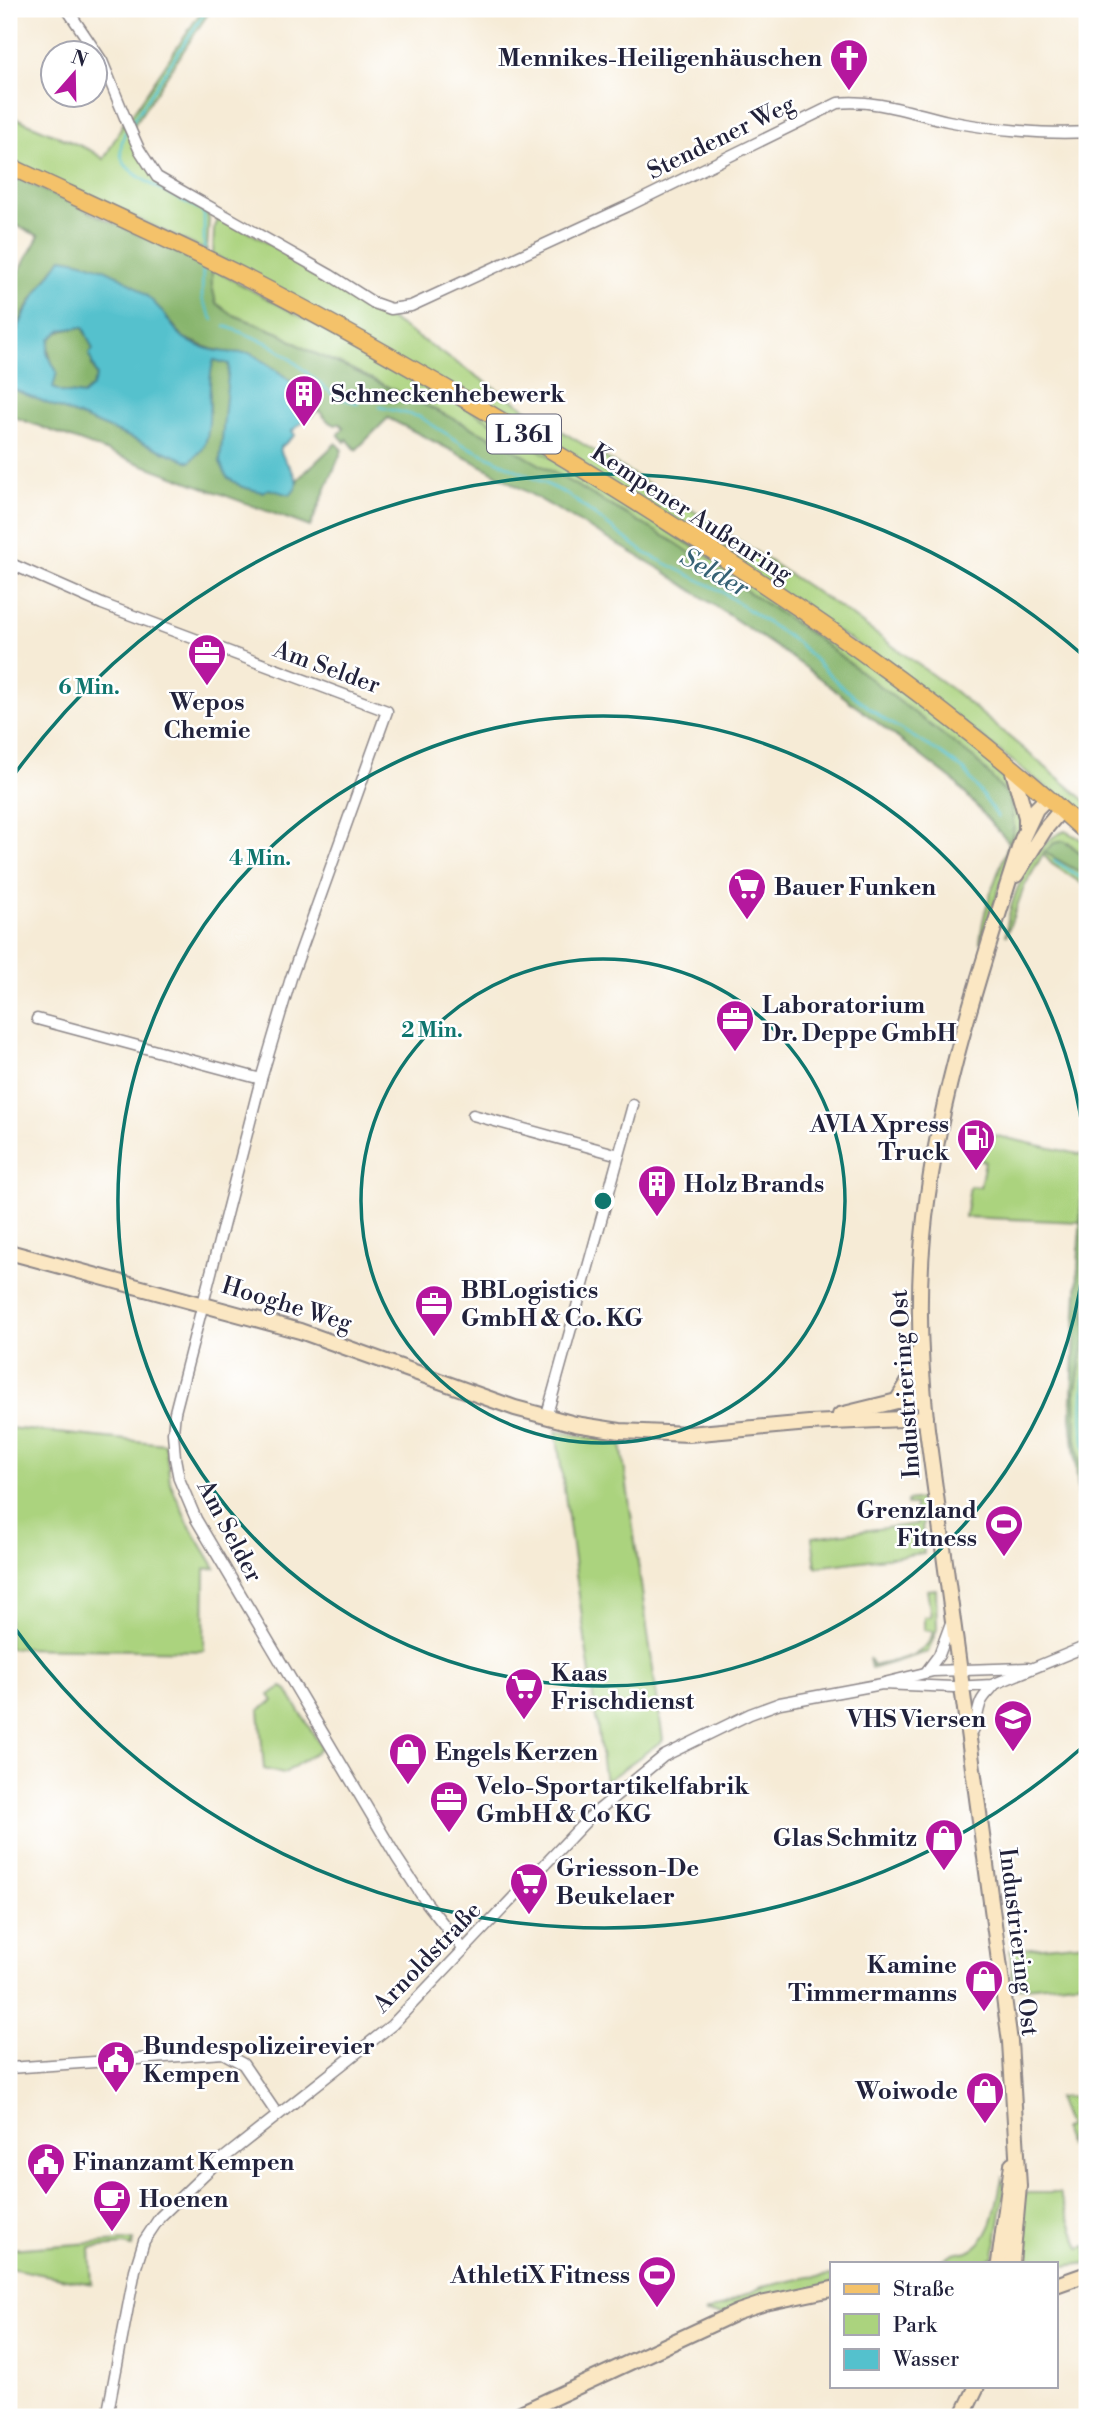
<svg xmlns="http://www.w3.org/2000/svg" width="1096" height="2426" font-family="'Libre Bodoni',serif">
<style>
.green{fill:#abd37e;stroke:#667a5c;stroke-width:2}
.forest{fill:#88b56d;stroke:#556c54;stroke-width:2}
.water{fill:#54c1cd;stroke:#3b7284;stroke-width:2;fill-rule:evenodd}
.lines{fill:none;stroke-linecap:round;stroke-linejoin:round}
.stream{stroke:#54c1cd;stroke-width:2.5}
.street-casing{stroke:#8c8688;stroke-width:13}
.secondary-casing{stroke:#8c8688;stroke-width:18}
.primary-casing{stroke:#8c8688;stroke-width:19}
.street{stroke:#fff;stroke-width:10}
.secondary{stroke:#fbe7c3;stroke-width:14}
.primary{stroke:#f4c26a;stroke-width:16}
.ring{fill:none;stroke:#0f766e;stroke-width:3.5}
.labels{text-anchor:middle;stroke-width:5;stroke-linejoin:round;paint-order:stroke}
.shield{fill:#fff;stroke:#646476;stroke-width:2}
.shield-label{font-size:23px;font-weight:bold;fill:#22223b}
.poi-label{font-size:24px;font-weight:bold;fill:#22223b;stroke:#fff;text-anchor:start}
.street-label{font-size:24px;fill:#22223b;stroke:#fff}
.water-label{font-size:26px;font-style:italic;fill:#366275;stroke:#fff}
.centre{fill:#0f766e;stroke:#fff;stroke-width:3.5}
.ring-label{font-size:21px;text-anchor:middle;font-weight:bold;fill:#0f766e;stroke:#fff;stroke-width:5;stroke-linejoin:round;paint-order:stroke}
</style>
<rect width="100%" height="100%" fill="#fff"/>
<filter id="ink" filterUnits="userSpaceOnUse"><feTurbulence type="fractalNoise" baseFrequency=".0143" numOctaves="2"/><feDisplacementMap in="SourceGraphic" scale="14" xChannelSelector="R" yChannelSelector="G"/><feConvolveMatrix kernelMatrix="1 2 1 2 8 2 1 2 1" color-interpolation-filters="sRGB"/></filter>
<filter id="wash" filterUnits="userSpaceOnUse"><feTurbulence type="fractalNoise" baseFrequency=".00686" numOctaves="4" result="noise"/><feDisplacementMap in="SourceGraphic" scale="28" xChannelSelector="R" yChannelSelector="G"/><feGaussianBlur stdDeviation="1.57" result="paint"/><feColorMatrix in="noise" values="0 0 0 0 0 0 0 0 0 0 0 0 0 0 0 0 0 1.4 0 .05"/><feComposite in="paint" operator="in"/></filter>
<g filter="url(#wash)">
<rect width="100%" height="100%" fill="#f6ebd6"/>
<g class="green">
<path d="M203 9H211L132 128 129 119Z"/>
<path d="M9 115 90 150 104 159 124 122 149 169 207 211 209 219 207 251 9 160Z"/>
<path d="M218 220 230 221 328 278 548 423 692 510 842 609 953 690 1087 802V822L1061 799 877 656 213 254 214 229Z"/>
<path d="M212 269 401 370 568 467 810 622 969 738 1012 790 1021 806V827L980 943C983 902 1002 867 1014 828L976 760 351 369 307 350 279 333 231 314 216 303 212 286Z"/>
<path d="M1065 831 1079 838 1087 845V859L1069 843 1057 858 1087 876V887L1052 864 1043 854 1024 887 1006 936C1007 903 1032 842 1065 831Z"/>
<path d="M979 1132 1083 1155 1080 1222 965 1217 970 1186 980 1187 985 1161 975 1159Z"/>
<path d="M1087 1230V1504L1076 1439 1075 1394 1086 1333 1085 1251Z"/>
<path d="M9 1428 165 1444 170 1482 188 1523 215 1568 205 1569 204 1651 9 1648Z"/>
<path d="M556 1431 621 1443 663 1740 605 1782Z"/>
<path d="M924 1499 922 1536 924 1553 816 1567 812 1537 917 1524 915 1505H907V1501Z"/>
<path d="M936 1589 937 1629 928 1652 871 1669 869 1658 873 1666C894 1660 929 1658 933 1631L924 1630V1617L931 1616 927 1590Z"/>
<path d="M282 1687 286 1689 322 1748 283 1774 264 1769 259 1710 273 1701 269 1695Z"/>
<path d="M1087 1943V1981L1014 1988 1010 1950Z"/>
<path d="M1087 2095V2129L1070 2136 1068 2144 1062 2129 1068 2126 1057 2098Z"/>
<path d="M1002 2178 1005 2187 994 2256 983 2263H939C944 2259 951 2253 957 2252 963 2251 963 2253 968 2251 995 2239 996 2202 1002 2178Z"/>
<path d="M1027 2193H1059L1080 2248 1087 2246V2263L1056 2267V2263H1017V2255H1021L1019 2246 1023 2197Z"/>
<path d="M133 2240 132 2247 124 2245 90 2248 92 2284 9 2268V2249Z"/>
<path d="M832 2275V2284L722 2314 705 2313 762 2287 809 2277Z"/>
</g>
<g class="forest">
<path d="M9 174 212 269V286L216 303 231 314 279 333 307 350 351 369 497 440 676 543 818 639 976 760 1010 798 1014 828 1010 844 955 782 801 664 662 570 482 466 388 418 356 450 347 439 345 442 338 434 344 428 339 423 336 425 329 422 318 410 307 420 313 408C299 383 274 369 251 353L233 354 211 349 184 338 157 306 62 258C41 285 20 314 9 347V289L39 236 9 222Z"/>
<path d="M83 327 93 349 92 365 97 376 92 387 83 395 60 392 53 388C63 360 21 334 83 327Z"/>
<path d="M214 359 230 364 220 462 228 477 242 487 269 488 298 482 297 480 336 443 342 450 310 527 9 415V385L11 388 210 411 209 373Z"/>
<path d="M1064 841 1087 859V876L1044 852 1054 843Z"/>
<path d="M1087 1084 1086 1333 1075 1394 1076 1439 1087 1504V1578L1071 1416Z"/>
</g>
<path class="water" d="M62 258C101 263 134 280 160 309 167 318 175 331 184 338 203 352 229 353 251 353 274 369 299 383 313 408L306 419 292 431 295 435 280 448C282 465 309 479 290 495L269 489 262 492 242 487 227 477 220 462 229 364 214 360C205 384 215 430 202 450 198 454 194 458 190 462L10 388C0 342 36 292 62 258ZM83 327 93 349 89 354 97 376 92 387 83 395 61 392 53 388 57 372 47 353 50 339 61 330Z"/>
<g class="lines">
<g class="stream">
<path d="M132 122 207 9"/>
<path d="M125 132C122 141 119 149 122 159 128 177 181 199 199 209L204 214V249"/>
<path d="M203 263 202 299 213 320"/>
<path d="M225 326 268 343 287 356 336 397 358 403"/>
<path d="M380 407 420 417 464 445 567 494 645 553 719 590 799 644 841 686 885 720 942 754 965 771 998 817"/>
<path d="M1054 860 1087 882"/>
<path d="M1087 1363C1081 1396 1081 1428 1087 1461"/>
</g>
</g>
</g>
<g filter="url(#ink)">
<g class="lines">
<defs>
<g id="street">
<path d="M67 9 102 61 126 120 139 149 157 177 330 275 374 303 391 309 411 306 628 206 838 103C876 99 912 113 948 121 987 129 1048 135 1087 132"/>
<path d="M9 563 102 604 387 711 291 978 261 1079 175 1412 173 1433 175 1458 179 1479 196 1519 397 1858 426 1902 464 1950"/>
<path d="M37 1019 261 1079"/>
<path d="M473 1115 619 1155"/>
<path d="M546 1418 633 1105"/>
<path d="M927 1671 939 1655 952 1620"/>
<path d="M884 1683 933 1671 1028 1668"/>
<path d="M969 1734C978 1725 976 1714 981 1702 984 1695 990 1691 995 1684"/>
<path d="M9 2068 223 2053 243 2064 277 2114"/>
<path d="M107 2417 135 2270 144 2241 160 2217 211 2168 392 2025 590 1817 664 1756 750 1714 780 1703 882 1684 953 1687 992 1685 1087 1646"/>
</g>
<g id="secondary">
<path d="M1012 768 1026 817V828"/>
<path d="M1016 875 1045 829 1061 810"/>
<path d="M9 1252 300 1331 515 1408 575 1424 620 1431 689 1434 809 1423 926 1418"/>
<path d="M897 1401 908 1383 917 1354"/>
<path d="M840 1415 897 1401 924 1400"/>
<path d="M999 2263 1012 2164"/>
<path d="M1012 2263 1019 2186 1010 2042 927 1429C920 1365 917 1301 923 1237 935 1103 982 967 1022 839L1036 809 1047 798"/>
<path d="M1056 2285 1087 2274"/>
<path d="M512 2417 738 2312 765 2303 832 2289"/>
<path d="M962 2417 977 2386"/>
</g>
<path id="primary" d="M9 166C86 202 164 237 240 275 365 339 487 411 607 484 775 588 941 699 1087 833"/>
</defs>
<use href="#street" class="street-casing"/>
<use href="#secondary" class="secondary-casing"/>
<use href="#primary" class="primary-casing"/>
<use href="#street" class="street"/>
<use href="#secondary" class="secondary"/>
<use href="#primary" class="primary"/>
</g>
</g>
<g class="ring">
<circle cx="603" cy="1201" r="242"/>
<path d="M1087 1231A485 485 0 1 1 1087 1171"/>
<path d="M1085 1745A727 727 0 0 1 11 1623M11 779A727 727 0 0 1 1085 657"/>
</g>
<defs>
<symbol id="church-pin" viewBox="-11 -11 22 30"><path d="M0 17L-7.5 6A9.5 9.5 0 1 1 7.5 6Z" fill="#b5179e" stroke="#fff"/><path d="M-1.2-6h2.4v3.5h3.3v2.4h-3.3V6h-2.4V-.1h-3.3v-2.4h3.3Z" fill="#fff"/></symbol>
<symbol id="building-pin" viewBox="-11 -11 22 30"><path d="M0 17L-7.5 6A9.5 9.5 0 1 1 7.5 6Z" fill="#b5179e" stroke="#fff"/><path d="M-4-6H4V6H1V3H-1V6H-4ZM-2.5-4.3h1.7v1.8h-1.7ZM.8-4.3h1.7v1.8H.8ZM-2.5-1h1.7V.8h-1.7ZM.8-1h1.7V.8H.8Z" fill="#fff"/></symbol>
<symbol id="office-pin" viewBox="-11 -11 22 30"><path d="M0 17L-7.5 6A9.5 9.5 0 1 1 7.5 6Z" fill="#b5179e" stroke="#fff"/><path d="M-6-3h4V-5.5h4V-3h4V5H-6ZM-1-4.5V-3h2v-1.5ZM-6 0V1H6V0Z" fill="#fff"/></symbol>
<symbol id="supermarket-pin" viewBox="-11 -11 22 30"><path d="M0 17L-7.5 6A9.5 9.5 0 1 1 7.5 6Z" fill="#b5179e" stroke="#fff"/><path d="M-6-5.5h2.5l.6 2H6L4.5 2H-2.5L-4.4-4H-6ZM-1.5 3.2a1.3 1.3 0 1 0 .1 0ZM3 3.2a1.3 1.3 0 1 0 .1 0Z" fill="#fff"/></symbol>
<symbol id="fuel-pin" viewBox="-11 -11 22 30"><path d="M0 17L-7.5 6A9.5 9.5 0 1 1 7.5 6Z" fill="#b5179e" stroke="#fff"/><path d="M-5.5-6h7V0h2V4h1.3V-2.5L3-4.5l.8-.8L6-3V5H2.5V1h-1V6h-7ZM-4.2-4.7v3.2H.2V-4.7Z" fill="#fff"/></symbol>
<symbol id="stadium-pin" viewBox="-11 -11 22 30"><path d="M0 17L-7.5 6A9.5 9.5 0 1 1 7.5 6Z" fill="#b5179e" stroke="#fff"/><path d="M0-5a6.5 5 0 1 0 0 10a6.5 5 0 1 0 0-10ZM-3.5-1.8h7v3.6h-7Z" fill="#fff"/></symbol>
<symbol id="university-pin" viewBox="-11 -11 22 30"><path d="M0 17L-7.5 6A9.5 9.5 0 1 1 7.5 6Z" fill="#b5179e" stroke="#fff"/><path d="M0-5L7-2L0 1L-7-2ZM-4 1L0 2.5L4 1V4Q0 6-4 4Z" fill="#fff"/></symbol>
<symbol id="shop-pin" viewBox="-11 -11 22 30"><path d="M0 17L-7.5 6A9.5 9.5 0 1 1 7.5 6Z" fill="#b5179e" stroke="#fff"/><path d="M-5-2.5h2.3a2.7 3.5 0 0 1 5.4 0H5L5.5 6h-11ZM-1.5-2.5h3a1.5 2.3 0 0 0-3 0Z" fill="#fff"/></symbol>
<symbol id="civic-pin" viewBox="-11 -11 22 30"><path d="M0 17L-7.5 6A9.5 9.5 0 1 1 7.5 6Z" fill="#b5179e" stroke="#fff"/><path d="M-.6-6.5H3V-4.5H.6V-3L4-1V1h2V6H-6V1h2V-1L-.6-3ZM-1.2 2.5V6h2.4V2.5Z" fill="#fff"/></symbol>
<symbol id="cafe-pin" viewBox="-11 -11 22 30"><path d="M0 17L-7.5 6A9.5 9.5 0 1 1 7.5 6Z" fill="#b5179e" stroke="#fff"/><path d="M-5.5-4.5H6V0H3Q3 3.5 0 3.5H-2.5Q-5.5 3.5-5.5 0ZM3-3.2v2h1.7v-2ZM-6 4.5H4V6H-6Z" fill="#fff"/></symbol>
</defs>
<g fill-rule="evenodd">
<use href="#church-pin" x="827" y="36" width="44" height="60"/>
<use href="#building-pin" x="282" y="372" width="44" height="60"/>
<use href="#office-pin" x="185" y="631" width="44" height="60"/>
<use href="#supermarket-pin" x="725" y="865" width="44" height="60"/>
<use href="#office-pin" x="713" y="997" width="44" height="60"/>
<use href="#fuel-pin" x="954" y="1116" width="44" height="60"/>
<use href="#building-pin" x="635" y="1162" width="44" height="60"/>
<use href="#office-pin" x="412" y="1282" width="44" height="60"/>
<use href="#stadium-pin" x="982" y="1502" width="44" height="60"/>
<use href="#supermarket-pin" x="502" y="1665" width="44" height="60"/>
<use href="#university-pin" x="991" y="1697" width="44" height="60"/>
<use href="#shop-pin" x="386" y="1730" width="44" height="60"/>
<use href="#office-pin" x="427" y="1778" width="44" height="60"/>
<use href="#shop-pin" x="922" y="1816" width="44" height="60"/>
<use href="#supermarket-pin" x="507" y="1860" width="44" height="60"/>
<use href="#shop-pin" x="962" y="1957" width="44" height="60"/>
<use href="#civic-pin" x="94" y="2038" width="44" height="60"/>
<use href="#shop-pin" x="963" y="2069" width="44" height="60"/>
<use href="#civic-pin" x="24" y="2140" width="44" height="60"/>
<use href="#cafe-pin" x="90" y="2177" width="44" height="60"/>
<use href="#stadium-pin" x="635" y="2253" width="44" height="60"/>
</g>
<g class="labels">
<rect class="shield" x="487" y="414.5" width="74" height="39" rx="5"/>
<g class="shield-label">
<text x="524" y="442">L 361</text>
</g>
<g class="poi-label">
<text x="822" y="66" text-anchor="end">Mennikes-Heiligenhäuschen</text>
<text x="331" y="402">Schneckenhebewerk</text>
<text x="207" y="710" text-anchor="middle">Wepos<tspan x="207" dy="28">Chemie</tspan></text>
<text x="774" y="895">Bauer Funken</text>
<text x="762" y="1013">Laboratorium<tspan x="762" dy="28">Dr. Deppe GmbH</tspan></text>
<text x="949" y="1132" text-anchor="end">AVIA Xpress<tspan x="949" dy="28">Truck</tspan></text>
<text x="684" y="1192">Holz Brands</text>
<text x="461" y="1298">BBLogistics<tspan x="461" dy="28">GmbH &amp; Co. KG</tspan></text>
<text x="977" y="1518" text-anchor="end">Grenzland<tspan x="977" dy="28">Fitness</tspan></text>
<text x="551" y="1681">Kaas<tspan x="551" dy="28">Frischdienst</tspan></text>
<text x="986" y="1727" text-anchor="end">VHS Viersen</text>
<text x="435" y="1760">Engels Kerzen</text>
<text x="476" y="1794">Velo-Sportartikelfabrik<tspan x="476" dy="28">GmbH &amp; Co KG</tspan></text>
<text x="917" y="1846" text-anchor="end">Glas Schmitz</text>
<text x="556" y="1876">Griesson-De<tspan x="556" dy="28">Beukelaer</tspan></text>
<text x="957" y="1973" text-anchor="end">Kamine<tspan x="957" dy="28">Timmermanns</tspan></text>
<text x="143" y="2054">Bundespolizeirevier<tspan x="143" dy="28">Kempen</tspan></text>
<text x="958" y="2099" text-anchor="end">Woiwode</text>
<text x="73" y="2170">Finanzamt Kempen</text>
<text x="139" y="2207">Hoenen</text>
<text x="630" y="2283" text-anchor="end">AthletiX Fitness</text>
</g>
<g class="street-label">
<text transform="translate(721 137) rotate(-26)" y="8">Stendener Weg</text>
<text transform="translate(692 513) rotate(33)" y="8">Kempener Außenring</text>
<text transform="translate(327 667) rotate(20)" y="8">Am Selder</text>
<text transform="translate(287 1304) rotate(17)" y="8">Hooghe Weg</text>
<text transform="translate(905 1384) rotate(-94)" y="8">Industriering Ost</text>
<text transform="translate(230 1531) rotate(62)" y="8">Am Selder</text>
<text transform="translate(1019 1942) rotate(83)" y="8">Industriering Ost</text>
<text transform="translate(427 1957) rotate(-46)" y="8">Arnoldstraße</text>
</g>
<g class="water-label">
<text transform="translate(715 572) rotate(29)" y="9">Selder</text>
</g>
</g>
<circle cx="603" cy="1201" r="10" class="centre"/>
<g class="ring-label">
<text x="89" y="694">6 Min.</text>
<text x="260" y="865">4 Min.</text>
<text x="432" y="1037">2 Min.</text>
</g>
<rect width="1096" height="2426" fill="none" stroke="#fff" stroke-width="35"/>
<rect x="830" y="2262" width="228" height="126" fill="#ffffff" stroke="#a7a7b1" stroke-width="2"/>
<rect x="844" y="2284" width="35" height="10" fill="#f4c26a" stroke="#a7a7b1" stroke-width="2"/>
<text x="893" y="2296" font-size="21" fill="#22223b">Straße</text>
<rect x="844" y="2314" width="35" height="21" fill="#abd37e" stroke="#a7a7b1" stroke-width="2"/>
<text x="893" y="2332" font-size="21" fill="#22223b">Park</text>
<rect x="844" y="2349" width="35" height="21" fill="#54c1cd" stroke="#a7a7b1" stroke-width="2"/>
<text x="893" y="2366" font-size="21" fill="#22223b">Wasser</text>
<g transform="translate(74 74) rotate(20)"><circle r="33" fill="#ffffff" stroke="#a7a7b1" stroke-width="2"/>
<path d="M0-5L12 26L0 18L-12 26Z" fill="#b5179e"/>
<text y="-10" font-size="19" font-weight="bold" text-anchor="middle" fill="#22223b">N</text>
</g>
</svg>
